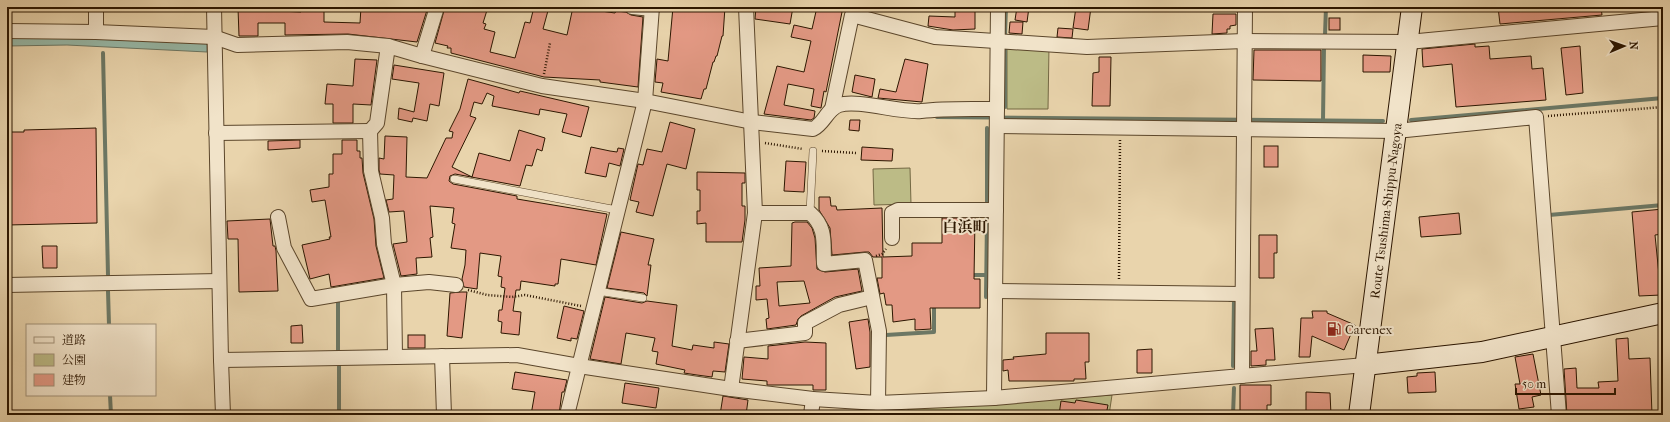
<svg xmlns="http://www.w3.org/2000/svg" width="1670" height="422" font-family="'IM FELL French Canon','Noto Serif JP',serif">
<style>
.green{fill:#bcbb86;stroke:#746843}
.water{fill:#97b8a7;stroke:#6c7764}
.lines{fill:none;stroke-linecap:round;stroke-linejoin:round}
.stream{stroke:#6c7764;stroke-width:4}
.building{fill:#e39984;stroke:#2c1600;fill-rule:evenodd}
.lane-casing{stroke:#5b462b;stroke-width:8}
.street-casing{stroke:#5b462b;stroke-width:16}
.secondary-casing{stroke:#2c1600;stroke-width:22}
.path{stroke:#2c1600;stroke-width:2.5;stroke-dasharray:1 2;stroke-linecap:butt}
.lane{stroke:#f1e3c9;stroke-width:7}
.street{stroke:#f1e3c9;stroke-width:14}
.secondary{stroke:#f1e3c9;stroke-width:20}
.labels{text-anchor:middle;stroke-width:4;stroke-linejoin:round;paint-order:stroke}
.street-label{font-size:13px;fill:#2c1600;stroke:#f1e3c9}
.poi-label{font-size:13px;fill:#2c1600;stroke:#f1e3c9;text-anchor:start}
.quarter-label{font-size:15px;font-weight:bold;fill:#2c1600;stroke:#f1e3c9}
</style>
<rect width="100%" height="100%" fill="#e9d4ac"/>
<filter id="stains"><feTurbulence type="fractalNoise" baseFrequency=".005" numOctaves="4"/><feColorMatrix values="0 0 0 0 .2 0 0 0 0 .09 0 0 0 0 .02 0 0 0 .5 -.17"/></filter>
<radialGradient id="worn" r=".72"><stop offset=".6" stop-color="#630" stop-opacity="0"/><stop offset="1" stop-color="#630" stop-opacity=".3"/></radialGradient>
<g class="green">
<path d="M1007 44 1049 47 1048 109H1007Z"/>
<path d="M910 168 911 204 874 205 873 169Z"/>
<path d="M1112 395 1109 415H908V409Z"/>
</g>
<path class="water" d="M7 37 204 42 207 45V52L67 45 7 46Z"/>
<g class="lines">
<g class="stream">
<path d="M1005 35 1006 7"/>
<path d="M1325 35 1326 7"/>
<path d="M103 53 108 275"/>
<path d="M1005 107V47"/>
<path d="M937 117 1383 121"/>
<path d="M1323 120 1324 46"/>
<path d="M1411 120 1663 98"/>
<path d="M987 203V128"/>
<path d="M1549 215 1663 205"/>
<path d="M969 275H986"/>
<path d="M108 291 109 325"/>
<path d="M986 297 987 218"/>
<path d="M1230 300H1234L1233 366"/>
<path d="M338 301V351"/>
<path d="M886 335 934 332V303"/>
<path d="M339 365V415"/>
<path d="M110 395 111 415"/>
<path d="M1233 415 1234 388"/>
</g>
</g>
<g class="building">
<path d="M278 7V11L301 12V7H324V22L360 23 361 7H428L417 42 348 34 285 35V23H258V36H239L238 8Z"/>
<path d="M445 7H488L483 23 486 24 484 29 495 32 490 52 515 58 525 22 530 23 534 7H549L543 29 567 35 573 7 615 13 616 11 626 12 631 15 643 17 638 87 600 82V80L544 77 451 53V48H447L448 46 435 43Z"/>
<path d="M673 7H725L723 36H722L717 56H716L714 62H713L706 89H704L701 99 661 92 663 83 655 82 657 59 668 61Z"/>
<path d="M756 7H793L790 24 755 19Z"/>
<path d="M817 7H843L826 92 824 91 821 108 811 106 814 89 788 84 784 105 815 111 814 118 811 120 764 114 777 66 804 72 811 41 791 37 794 25 812 29Z"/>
<path d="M955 7H975V29L953 30 928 26 929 16 955 17Z"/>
<path d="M1017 7H1029L1027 22 1015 20Z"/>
<path d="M1076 7H1091L1088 30 1073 28Z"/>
<path d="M1498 7H1601L1602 15 1500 24Z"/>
<path d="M1213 14H1236V25L1230 26V29H1227V33L1212 34Z"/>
<rect x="1329" y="18" width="11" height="12"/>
<path d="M1010 22H1023L1022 34 1009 33Z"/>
<path d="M1058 28 1073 29 1072 38 1057 37Z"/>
<path d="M1475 44V47L1489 46 1490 59 1531 56 1532 69 1543 68 1546 100 1456 107 1452 64 1423 67 1422 49Z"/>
<path d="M1580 46 1583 93 1566 95 1561 48Z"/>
<path d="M1254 50H1321V81L1253 80Z"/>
<path d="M1363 55 1391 56 1390 72H1363Z"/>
<path d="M1099 57H1111L1110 106H1092L1093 73 1099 72Z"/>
<path d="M355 59 377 60 371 105 353 104V123H333V104H325L327 84 353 86Z"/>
<path d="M905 59 928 64 922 102 878 98 880 89 896 92Z"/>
<path d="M394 65 444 73 439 106 430 104 427 121 413 118 412 122 398 119 399 108 414 112 419 83 392 79Z"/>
<path d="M855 75 875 79 872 97 852 92Z"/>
<path d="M468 79 519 93 520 91 589 107 581 137 562 132 567 114 540 109 539 115 492 106 494 96 487 93 482 104 474 102 470 116 476 118 452 167 472 177 479 153 510 161 519 130 545 138 542 151 537 149 532 166 526 165 520 186 455 174 450 176 449 181 453 184 517 196V199L607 214 596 265 561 259 558 284H555V286L521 281 520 290H516L513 311 521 312 519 335 501 333 502 322 498 321 499 310H502L505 288 501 287 502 277 498 276 501 256 480 253 477 289 464 287 462 279 465 265 466 250 451 248 455 224 452 223 454 208 430 206 433 237 430 238 432 257 416 258 417 274 401 276 393 244 407 242 404 211 389 212 386 200 393 199 394 175 380 174 379 170V158L384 159 385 136 407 137 406 177 427 178 446 138H452L453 132 449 131 460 109Z"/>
<path d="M850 120H860L859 131 849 130Z"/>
<path d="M670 122 695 129 686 169 667 164 653 216 636 212 639 202 630 200 638 164 643 165 647 149 662 152Z"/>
<path d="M96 128 97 223 7 225V132H24V130Z"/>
<path d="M300 140V148L268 150V141Z"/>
<path d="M342 140H357V151H360V158H362L363 173 374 219 376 246 384 278 331 287 329 274 310 279 302 245 330 239 329 237H331L325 200 312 202 310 190 329 187V174H333V154H342Z"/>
<rect x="1264" y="146" width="14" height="21"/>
<path d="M591 147 610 151 617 152 618 148 624 149 620 166 609 163 606 177 585 173Z"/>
<path d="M862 147 893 149 892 161 861 160Z"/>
<path d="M786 161 806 162 804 192 784 191Z"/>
<path d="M697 172 745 173V183H742V206H745V220L742 242H706V223L697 224V211H700V190H697Z"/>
<path d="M819 197H830L831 206H836L837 210 882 208 883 257 912 256V243H942V218H975L974 279H980V308H930L931 329 915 330V319L893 322 892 305H886L884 293 880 294 877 278H882V257H873L869 252H865L832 255 830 228 819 210Z"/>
<path d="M1663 209V234L1655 235 1661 295 1639 296 1632 212Z"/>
<path d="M1459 213 1461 234 1421 237 1419 217Z"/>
<path d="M270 219 273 246H275L276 251 278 291 239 292 238 239H228L227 221Z"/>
<path d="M795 222H807L812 228 815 238 817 269 825 272 858 269 862 291 835 297 801 316 798 319 796 325 767 329 766 319 769 318 767 299 756 300V286H760L759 268 791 266 792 223ZM804 281 810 303 779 306 777 282Z"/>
<path d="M621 232 654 239 648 265H651L647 296 644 293 607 288Z"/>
<path d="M1259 235H1277V253H1274V278H1259Z"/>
<path d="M42 246H57V268H43Z"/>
<path d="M461 292H467L462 338 447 336 450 293Z"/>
<path d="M605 297 642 303 647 301 677 305 672 346 692 350 693 345 714 348V342L729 344 725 372 713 371 712 377 697 375 684 373 685 370 656 364 658 352 652 351 655 338 626 333 621 364 590 359Z"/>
<path d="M564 306 584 311 577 339 571 338V341L557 338Z"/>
<path d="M1312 311H1327V313L1355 325 1344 350 1312 336 1310 357H1299L1301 318H1313Z"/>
<path d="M868 319 870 332V367L856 369 849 322Z"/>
<path d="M302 325 303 343H291V326Z"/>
<path d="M1273 328 1275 360H1266V365L1251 366V351H1257L1255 329Z"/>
<path d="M1046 333H1089V362H1085L1086 379H1074V381H1009L1008 370 1003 371V360L1014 359 1013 357 1046 354Z"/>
<rect x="408" y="335" width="17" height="13"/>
<path d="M1628 338 1629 359 1650 358 1652 415H1567L1564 369 1576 368 1577 388H1599L1598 382 1618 381 1616 339Z"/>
<path d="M805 342 826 343V390H813V385H767V381L742 379 744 357 768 359V346Z"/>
<path d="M1152 349V373H1137V350Z"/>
<path d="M1533 354 1541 395 1532 397 1534 407 1519 409 1515 384H1520L1515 357Z"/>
<path d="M515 372 567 380 564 392H562L559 415H531L535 392 512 389Z"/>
<path d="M1435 372 1436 392 1408 393 1407 377 1417 376V373Z"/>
<path d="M625 383 659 388 656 408 622 403Z"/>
<path d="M1240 385H1271V405H1267V415H1240Z"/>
<path d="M1306 392 1330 393 1331 415H1306Z"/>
<path d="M723 396 748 400 746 415H720Z"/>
<path d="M1076 400 1108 405 1106 415H1059L1061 401 1075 403Z"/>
</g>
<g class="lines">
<defs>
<g id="lane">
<path d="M454 179 617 210"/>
<path d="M810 213 813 151"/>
<path d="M597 291 643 298"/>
</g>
<g id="street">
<path d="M96 7V32"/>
<path d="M214 7 221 360 517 355 579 366 731 389 813 399 878 403 994 398 1365 365"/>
<path d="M632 7 652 9"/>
<path d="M7 31 96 32 214 37 237 45 347 42 388 46"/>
<path d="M422 56 437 7"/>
<path d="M832 109 852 15 935 37 1087 47 1244 41 1408 42 1663 18"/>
<path d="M997 126 1396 131 1536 117 1559 415"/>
<path d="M216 133 370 131"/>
<path d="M755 213H810C827 228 823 243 824 264L865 260 879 331 878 403"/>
<path d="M278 217 284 248 311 299 394 285 429 282 456 285"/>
<path d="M892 238V213L898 210H996"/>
<path d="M7 285 219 281"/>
<path d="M995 291 1242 294"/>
<path d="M737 341 805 333V323L839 305 872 297"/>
<path d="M442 356 444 415"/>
<path d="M395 357 394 285 384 244 382 218 371 171 370 131 377 123 388 46 422 56 542 86 645 101 752 122 813 129C824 124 827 109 839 105 858 99 900 113 921 111 946 108 971 109 997 109"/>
<path d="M221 360 223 415"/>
<path d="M1242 376 1245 7"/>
<path d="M731 389 755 213 746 7"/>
<path d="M994 398 998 7"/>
<path d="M567 415 645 101 652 7"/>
<path d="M811 415 813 399"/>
</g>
<g id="secondary">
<path d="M1365 365 1482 352 1663 313"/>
<path id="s1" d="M1359 415 1412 7"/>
</g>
</defs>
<use href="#lane" class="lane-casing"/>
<use href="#street" class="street-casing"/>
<use href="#secondary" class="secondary-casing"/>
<g class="path">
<path d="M544 74 550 43"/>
<path d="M1548 116 1663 107"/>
<path d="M765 143 803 149"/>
<path d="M822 151 856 153"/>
<path d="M876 256 882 254 886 249"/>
<path d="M1119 279 1120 140"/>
<path d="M468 290 487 295 512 297 525 295 581 306"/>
</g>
<use href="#lane" class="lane"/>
<use href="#street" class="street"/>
<use href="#secondary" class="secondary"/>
</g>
<defs>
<symbol id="fuel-bare" viewBox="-9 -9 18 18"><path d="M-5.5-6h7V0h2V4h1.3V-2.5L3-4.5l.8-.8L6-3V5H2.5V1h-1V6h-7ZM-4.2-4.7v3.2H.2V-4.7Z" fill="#8f2418" stroke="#f1e3c9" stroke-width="2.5" paint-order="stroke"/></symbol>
</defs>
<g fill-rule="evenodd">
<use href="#fuel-bare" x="1324" y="319" width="20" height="20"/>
</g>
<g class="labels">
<g class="street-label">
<text dy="5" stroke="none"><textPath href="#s1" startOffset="206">Route Tsushima-Shippu-Nagoya</textPath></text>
</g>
<g class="poi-label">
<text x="1345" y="334">Carenex</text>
</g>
<g class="quarter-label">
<text x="965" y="232">白浜町</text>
</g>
</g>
<rect width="1670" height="422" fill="none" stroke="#e9d4ac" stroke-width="24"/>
<rect x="8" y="8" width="1654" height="406" fill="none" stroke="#2c1600" stroke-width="2"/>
<rect x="12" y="12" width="1646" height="398" fill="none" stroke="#2c1600"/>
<rect x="26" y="324" width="130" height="72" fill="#f1e3c9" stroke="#a29179"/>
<rect x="34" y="337" width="20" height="6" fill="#f1e3c9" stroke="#a29179"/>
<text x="62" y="344" font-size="12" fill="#2c1600">道路</text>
<rect x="34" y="354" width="20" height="12" fill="#bcbb86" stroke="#a29179"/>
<text x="62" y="364" font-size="12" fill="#2c1600">公園</text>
<rect x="34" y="374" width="20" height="12" fill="#e39984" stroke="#a29179"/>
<text x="62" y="384" font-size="12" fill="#2c1600">建物</text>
<g transform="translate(1624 46) rotate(88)" stroke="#f1e3c9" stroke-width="3" paint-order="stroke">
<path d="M0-3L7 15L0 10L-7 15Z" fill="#2c1600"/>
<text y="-6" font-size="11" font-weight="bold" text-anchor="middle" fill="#2c1600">N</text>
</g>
<path d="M1516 388v6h99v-6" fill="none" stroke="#2c1600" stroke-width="2"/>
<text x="1522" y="388" font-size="12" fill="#2c1600" stroke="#f1e3c9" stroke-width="3" paint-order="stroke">50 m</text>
<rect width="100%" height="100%" filter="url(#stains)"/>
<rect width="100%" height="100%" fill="url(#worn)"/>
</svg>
